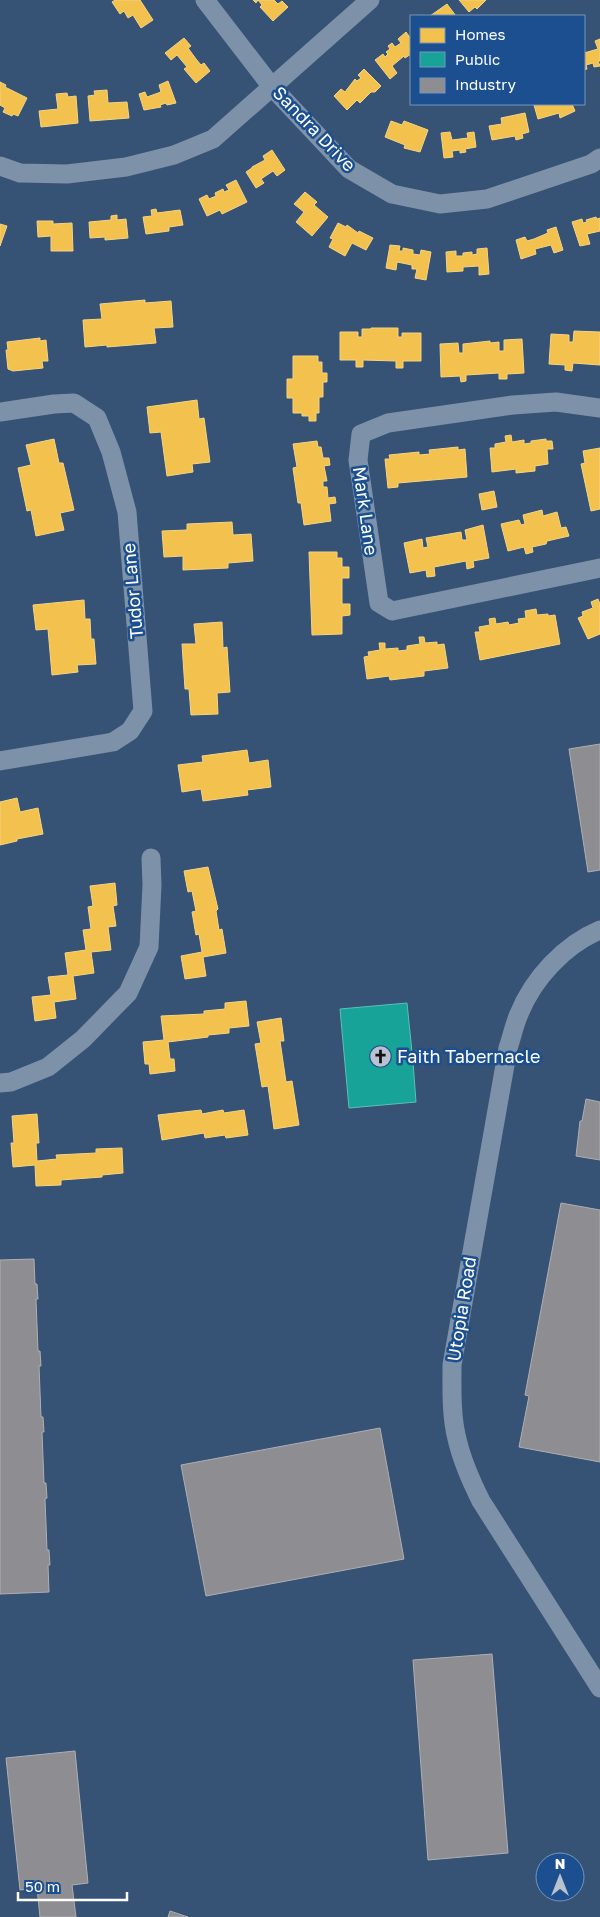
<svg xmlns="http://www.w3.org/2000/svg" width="600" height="1917" font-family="'Golos Text',sans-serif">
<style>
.homes{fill:#f2c14e;stroke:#f6d483}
.public{fill:#17a398;stroke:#5dbfb7}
.industry{fill:#8d8d92;stroke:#afafb3}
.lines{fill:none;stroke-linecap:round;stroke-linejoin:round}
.minor{stroke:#7d92a8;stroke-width:19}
.labels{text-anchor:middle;stroke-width:5;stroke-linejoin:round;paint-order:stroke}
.street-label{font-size:18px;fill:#fff;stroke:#1b4f8f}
.poi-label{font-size:18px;fill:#fff;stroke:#1b4f8f;text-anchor:start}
</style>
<rect width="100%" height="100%" fill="#365274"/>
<g class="homes">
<path d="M115 0H140L153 20 141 28 133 15 128 18 124 11 120 14 112 2Z"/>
<path d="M253 0H274L278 4 282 1 288 7 273 21 260 7 262 5 258 0 256 3Z"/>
<path d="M459 0H486L477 9 475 7 469 12Z"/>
<path d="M447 4 456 16H430Z"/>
<path d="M406 32 411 39V54L405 58 404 56 392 66 397 73 390 79 375 60 383 54 385 57 388 54 386 52 390 49 388 46 392 43 395 47 401 43 398 39Z"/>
<path d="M184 38 191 46 188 48 196 59 201 65 204 63 210 71 196 83 184 69 187 67 177 55 171 60 165 53Z"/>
<path d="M600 39V61H598L600 66 594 67 593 63 586 65 587 69 584 70V53L598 49 595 41Z"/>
<path d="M364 69 381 86 375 92H371L360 103 357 100 347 110 334 96 341 89 345 92 355 79 357 81 361 78 358 75Z"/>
<path d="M168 81 176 103 167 105 166 103 160 105 161 107 144 110 139 94 145 92 147 97 161 92 159 85Z"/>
<path d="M0 82 6 85 5 87 27 98 18 116 13 114 12 116 3 112 5 108 0 105Z"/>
<path d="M107 90 108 103 127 102 129 118 90 121 88 96 95 95 94 91Z"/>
<path d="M67 93 68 97 76 96 78 123 41 127 39 111 58 109 56 94Z"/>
<path d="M538 104H572L575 111 560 118 559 113 538 119 534 105Z"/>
<path d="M525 113 529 132 522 134 523 138 516 140 515 136 492 140 489 126 502 124 501 118Z"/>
<path d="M391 121 402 125 404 121 428 130 420 152 404 148 405 145 385 137Z"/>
<path d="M450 132 452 140 468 138 467 133 474 132 476 147 465 149 466 152 460 153V150L452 151 453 157 444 158 441 133Z"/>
<path d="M272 150 285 170 277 176 273 171 261 179 264 183 256 188 246 172 252 168V167L265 160 263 156Z"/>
<path d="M236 180 247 202 222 214 220 210 207 216 199 199 207 195 209 199 216 196 215 193 223 189 224 192 229 190 226 185Z"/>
<path d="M305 192 317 202 314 205 328 217 312 236 296 222 304 212 294 204Z"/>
<path d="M156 209 157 213 180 210 183 225 169 227V231L146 234 143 217 152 216 151 210Z"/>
<path d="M117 215V220L126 219 128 238 105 240V237L90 238 89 222 111 220V216Z"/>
<path d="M596 217 597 219 600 218V231L587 234 590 244 580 246 572 222 582 219 583 223 587 222 586 220Z"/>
<path d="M37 221H53V224L72 223 73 251H51V236L38 237Z"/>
<path d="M338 223 346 227 347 225 358 233 359 231 373 238 366 250 352 243 345 256 329 247 333 239 330 238Z"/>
<path d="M0 224 7 226 0 246Z"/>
<path d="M556 227 563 250 554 253 551 245 535 249 536 254 521 259 516 240 525 237 527 241 534 239 548 233 547 230Z"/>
<path d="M390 245 400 246 399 251H403V248L413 250V254L420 255 421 250 431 252 426 280 415 278 417 269H412V265L397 262 396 270 386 268Z"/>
<path d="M487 248 489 274 479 275V266L463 267V271L447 272 446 252 456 251V256H463V253L472 252V255L477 254V249Z"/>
<path d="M145 300V303L171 301 173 327 154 328 156 343 107 347V345L85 347 83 320 102 319 100 304Z"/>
<path d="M371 328H398V337H402V333H421V361H403V368H396V361L363 360V367H356V360H340V332H358V337H362V329H371Z"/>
<path d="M574 331 600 332V365L573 363 572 371 565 370V365L549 364 551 334 569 335V342H573Z"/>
<path d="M40 338V341L46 340 48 361H42L43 368 13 371 8 369 6 350H8L7 342Z"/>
<path d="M522 339 524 373 507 374V379H499V373L466 375V381L461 382 460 376 441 377 440 344 458 343 459 353H463V344L490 341V343L499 342V351H504V340Z"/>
<path d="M293 356H318V362H322V373H327V382H323V397H319V413H316V421H309V416H302V413H293V398H287V379H293Z"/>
<path d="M197 400 199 419 204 418 210 462 192 464 193 472 167 476 161 432 150 433 147 407Z"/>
<path d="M511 435 512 442 524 440V444L531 443V441L546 439V441H552L553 449H547L548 464 535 466V471L516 473V469L492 472 490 448H495V444L506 442 505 436Z"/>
<path d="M54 439 59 463H63L74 510 60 513 64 530 36 536 31 510 27 511 18 468 31 465 26 445Z"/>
<path d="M317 441 318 447H321L323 458H329L330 465 324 466 327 481H323V487H327L328 498 335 497 336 503 329 504 331 521 304 525 301 503H298L293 468 297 467 293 444Z"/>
<path d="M458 447V450L465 449 467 477 398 483V487L388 488 385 459H390L389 455 419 452V455L430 454 429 450Z"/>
<path d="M600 448V509L591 511 581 464 585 463 583 451Z"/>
<path d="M494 491 497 507 482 510 479 494Z"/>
<path d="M542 510 543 516 557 512 561 528 566 527 569 536 547 541 546 544 532 547 533 552 526 554 524 547 508 551 501 524 519 520 521 525 525 524 523 515Z"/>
<path d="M232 522 233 535 251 534 253 561 228 563V568L183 570V556L164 557 162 531 187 530V524Z"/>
<path d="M483 525 489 558 473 561 474 567 467 569 466 561 434 567 435 576 427 577 426 570 410 573 404 543 422 539 423 548 428 547 426 538 461 532 462 540H467L465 530Z"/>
<path d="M309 552H337V558H342V567H349V578H342V604H350V615L342 616V634L312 635Z"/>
<path d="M598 599 600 604V634L588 639 578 618 583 616 582 612 593 608 591 602Z"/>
<path d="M84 600 85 619H90L91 639H94L96 664 77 665 78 672 52 675 48 629 36 630 33 605Z"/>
<path d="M536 609 537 615 548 614V616L555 615 560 644 480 660 475 632H480L479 627 490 625 489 619 495 618 496 624 508 622 509 625 519 623 518 619 526 618 525 611Z"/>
<path d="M222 622 223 648 227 647 230 692 217 693 218 714 191 715 189 689H185L182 644H196L194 624Z"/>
<path d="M419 637H424L425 643 437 642V645L444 644 448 668 424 671V676L390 680 389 676 367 679 364 657 369 656 368 652 380 650 379 643H385V649L398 648V651L407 650V646L420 644Z"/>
<path d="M247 750 249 763 268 760 271 787 247 790 248 795 203 801 201 789 182 792 178 765 203 762 202 756Z"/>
<path d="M17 798 20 812 38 808 43 834 17 839V841L0 845V802Z"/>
<path d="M208 867 218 909 216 911 219 930 222 929 226 953 203 957 206 976 185 979 181 956 202 952 199 934 196 935 192 912 196 911 192 891 188 892 184 871Z"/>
<path d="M115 883 117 905 113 906 116 926 108 927 111 950 91 952 94 973 73 976 76 999 54 1002 56 1018 35 1021 32 997 51 995 48 977 68 975 65 953 86 950 83 930 91 929 88 907 93 906 90 886Z"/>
<path d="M246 1001 249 1026 229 1028V1033L208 1035V1037L168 1042 170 1059H174L175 1071 150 1074 149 1064H145L143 1042 164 1040 161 1016 204 1014V1011L225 1009V1003Z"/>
<path d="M281 1018 284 1041H280L286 1082 292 1081 299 1125 274 1129 268 1086 262 1087 255 1044 261 1043 257 1022Z"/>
<path d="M201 1110 202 1114 223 1110 224 1113 244 1110 248 1135 226 1138 225 1135 205 1138 204 1133 162 1140 158 1115Z"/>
<path d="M37 1114 39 1143H36L37 1161 57 1159 56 1155 96 1153V1149L122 1148 123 1173 102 1175V1177L61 1180V1185L36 1186 35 1165 13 1167 11 1143H14L12 1116Z"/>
</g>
<path class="public" d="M407 1003 412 1052 417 1051 418 1062H413L416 1102 349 1108 340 1009Z"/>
<g class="industry">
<path d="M600 744V870L588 872 569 749Z"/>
<path d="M586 1099 600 1102V1160L576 1156 580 1121H582Z"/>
<path d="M561 1203 600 1210V1462L519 1447 529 1396 525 1395Z"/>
<path d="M34 1259 35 1284H37L38 1299H36L38 1351H40L41 1366H39L41 1417H43L44 1432H42L44 1483H46L47 1498 45 1499 47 1550H49L50 1565H48L49 1592 0 1594V1260Z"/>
<path d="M380 1428 404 1559 206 1596 181 1465Z"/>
<path d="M492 1654 508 1853 428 1860 413 1660Z"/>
<path d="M75 1751 88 1883 72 1885 76 1917H40L37 1888 20 1890 6 1758Z"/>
<path d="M170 1911 188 1917H168Z"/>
</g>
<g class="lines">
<g class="minor">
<path d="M205 0 272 87 349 169 392 194 440 204 487 199 591 164 600 158"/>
<path d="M0 166 20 173 67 174 126 167 174 155 213 139 370 0"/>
<path d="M600 408 556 402 513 405 388 423 361 434 358 460 379 603 392 611 600 568"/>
<path d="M0 412 54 404 74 403 97 418 111 452 127 512 143 711 130 731 113 742 0 761"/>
<path d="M600 930C564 945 533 979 519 1014 514 1025 512 1037 508 1048L452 1365C452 1390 451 1415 457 1439 462 1461 471 1481 481 1501L600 1688"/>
<path d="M0 1083 11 1082 48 1067 83 1039 128 993 149 947 152 885 151 858"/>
</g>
</g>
<defs>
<symbol id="church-disc" viewBox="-11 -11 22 22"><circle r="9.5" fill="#b9c2ce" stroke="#1b4f8f"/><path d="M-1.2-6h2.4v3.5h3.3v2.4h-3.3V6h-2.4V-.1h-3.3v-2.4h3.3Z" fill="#111"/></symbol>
</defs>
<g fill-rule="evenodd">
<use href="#church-disc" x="368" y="1044" width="25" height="25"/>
</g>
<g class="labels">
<g class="street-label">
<text transform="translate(314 129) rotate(46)" y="6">Sandra Drive</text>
<text transform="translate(365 511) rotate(82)" y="6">Mark Lane</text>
<text transform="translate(133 591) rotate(-95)" y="6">Tudor Lane</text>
<text transform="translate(462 1309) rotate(-81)" y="6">Utopia Road</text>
</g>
<g class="poi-label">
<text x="397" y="1063">Faith Tabernacle</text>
</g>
</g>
<rect x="410" y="15" width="175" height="90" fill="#1b4f8f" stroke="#7695bc"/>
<rect x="420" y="28" width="25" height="15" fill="#f2c14e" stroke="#7695bc"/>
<text x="455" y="40" font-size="15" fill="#ffffff">Homes</text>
<rect x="420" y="52" width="25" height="15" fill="#17a398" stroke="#7695bc"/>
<text x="455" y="65" font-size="15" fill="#ffffff">Public</text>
<rect x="420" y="78" width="25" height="15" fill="#8d8d92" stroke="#7695bc"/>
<text x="455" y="90" font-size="15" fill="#ffffff">Industry</text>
<g transform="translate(560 1877)"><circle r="24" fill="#1b4f8f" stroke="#7695bc"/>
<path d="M0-4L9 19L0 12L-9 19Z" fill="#b9c2ce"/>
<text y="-8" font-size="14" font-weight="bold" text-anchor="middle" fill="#ffffff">N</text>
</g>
<path d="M18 1892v8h109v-8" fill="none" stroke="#ffffff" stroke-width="2.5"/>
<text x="25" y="1892" font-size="15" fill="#ffffff" stroke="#1b4f8f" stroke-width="4" paint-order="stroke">50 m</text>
</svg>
